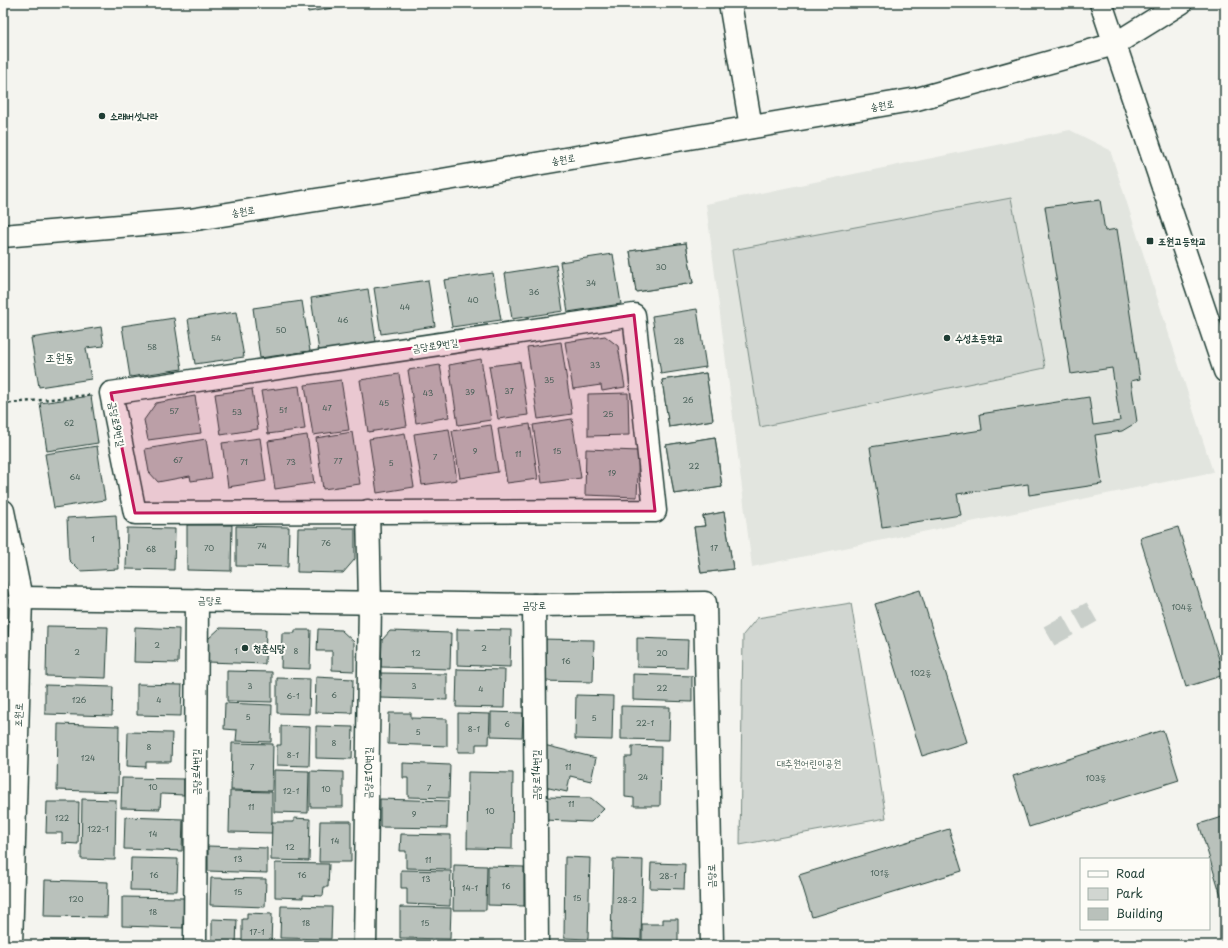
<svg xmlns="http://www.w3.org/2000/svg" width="1228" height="948" font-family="'Playpen Sans','Poor Story',sans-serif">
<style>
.built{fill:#e2e5df}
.green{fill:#d1d6d1;stroke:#788a82}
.building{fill:#b9c1bb;stroke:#1f3d34}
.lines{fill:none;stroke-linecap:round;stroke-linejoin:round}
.minor-tunnel{stroke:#c9cfca;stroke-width:22;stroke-dasharray:22 11;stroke-linecap:butt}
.minor-casing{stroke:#1f3d34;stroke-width:25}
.major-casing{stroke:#1f3d34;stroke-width:25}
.path{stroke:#1f3d34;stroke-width:2.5;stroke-dasharray:3 3;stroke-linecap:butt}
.minor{stroke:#fdfcf7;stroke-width:22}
.major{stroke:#fdfcf7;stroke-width:22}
.marked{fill:#c2185b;fill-opacity:0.2;stroke:#c2185b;stroke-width:3;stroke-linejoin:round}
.poi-dot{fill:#1f3d34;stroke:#fdfcf7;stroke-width:1.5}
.labels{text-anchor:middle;stroke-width:4;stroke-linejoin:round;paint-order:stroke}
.number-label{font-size:8px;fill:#465e56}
.street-label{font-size:10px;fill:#1f3d34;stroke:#fdfcf7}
.poi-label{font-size:10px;font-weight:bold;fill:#1f3d34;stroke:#fdfcf7;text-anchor:start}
.park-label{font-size:10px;fill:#435c53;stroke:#fdfcf7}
.quarter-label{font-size:12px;fill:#1f3d34;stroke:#fdfcf7}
</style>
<rect width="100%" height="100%" fill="#f4f4ef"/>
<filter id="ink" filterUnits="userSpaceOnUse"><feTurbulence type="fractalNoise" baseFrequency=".025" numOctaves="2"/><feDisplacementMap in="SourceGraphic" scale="8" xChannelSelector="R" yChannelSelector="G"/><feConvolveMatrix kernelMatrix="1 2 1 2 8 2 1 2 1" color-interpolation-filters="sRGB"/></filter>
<g filter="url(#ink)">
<path class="built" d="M1070 130 1110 150 1213 472 752 567 706 204Z"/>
<g class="green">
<path d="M1011 198 1045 368 760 427 732 250Z"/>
<path d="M851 603 886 818 740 845 743 635 757 618Z"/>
</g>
<g class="building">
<path d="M307 3H358L359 4 308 12Z"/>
<path d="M1100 200 1105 231 1117 229 1140 379 1131 381 1137 422 1122 431 1095 435 1102 484 1029 495 1028 484 957 494 961 515 882 527 870 447 982 430 980 414 1089 397 1093 425 1120 421 1112 368 1071 374 1045 207Z"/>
<path d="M686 243 693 283 636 292 630 251Z"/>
<path d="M686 243 693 283 636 292 630 251Z"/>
<path d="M613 254 621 304 568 312 560 262Z"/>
<path d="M556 265 563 311 512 319 505 273Z"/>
<path d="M493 273 501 320 452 327 444 280Z"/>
<path d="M428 280 435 326 381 334 374 288Z"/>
<path d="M368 289 376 342 319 351 311 298Z"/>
<path d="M302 301 310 351 260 358 253 308Z"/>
<path d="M697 309 706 367 661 374 652 316Z"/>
<path d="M236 312 244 357 195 364 188 319Z"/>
<path d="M174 318 182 369 130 377 122 326Z"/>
<path d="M101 327 104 346 86 348 91 379 39 387 31 338Z"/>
<path d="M605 336 618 346 625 387 602 391 601 385 573 389 565 342Z"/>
<path d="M561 342 572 414 538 419 527 347Z"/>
<path d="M481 359 491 420 458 425 449 365Z"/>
<path d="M520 362 528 415 498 419 489 366Z"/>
<path d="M440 365 449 417 416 423 408 370Z"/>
<path d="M706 373 713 420 669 427 662 380Z"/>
<path d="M706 373 713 420 669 427 662 380Z"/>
<path d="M399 374 407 426 368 432 360 380Z"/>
<path d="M341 380 349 430 313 435 305 385Z"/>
<path d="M299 386 305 429 268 434 261 391Z"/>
<path d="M252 389 258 429 221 435 215 394Z"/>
<path d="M628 393 629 435 588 436V394Z"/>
<path d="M91 396 98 443 47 451 40 403Z"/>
<path d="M195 396 201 433 148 440 144 420 156 403Z"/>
<path d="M572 419 581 478 542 483 533 425Z"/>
<path d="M530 424 538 479 507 483 498 429Z"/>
<path d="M491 425 498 472 460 478 452 431Z"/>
<path d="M449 429 457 480 422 485 414 434Z"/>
<path d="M352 432 360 484 323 489 316 438Z"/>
<path d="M405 433 414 487 377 493 369 439Z"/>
<path d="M307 435 314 483 275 489 268 441Z"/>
<path d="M715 437 722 487 674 494 666 445Z"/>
<path d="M715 437 722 487 674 494 666 445Z"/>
<path d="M260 438 266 481 228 487 222 443Z"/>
<path d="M206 439 212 478 191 481 190 476 158 482 149 472 145 449Z"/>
<path d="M97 446 105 500 54 508 45 454Z"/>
<path d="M586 449 639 451 637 497 585 495Z"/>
<path d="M724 512 733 569 701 573 694 527 705 526 703 516Z"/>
<path d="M724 512 733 569 701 573 694 527 705 526 703 516Z"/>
<path d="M116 515 119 569 80 571 69 560 67 518Z"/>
<path d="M187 525H232L231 571 187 570Z"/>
<path d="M236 526 289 527 288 567 236 566Z"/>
<path d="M1178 527 1224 675 1186 687 1140 538Z"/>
<path d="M127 528 175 529 174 570 126 569Z"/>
<path d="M298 528H355V559L343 573 297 572Z"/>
<path d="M920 590 967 742 922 756 875 604Z"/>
<path d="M47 626 108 627 106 678 46 676Z"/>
<path d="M135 627 179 629 178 663 134 662Z"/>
<path d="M220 628 266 629 265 664 207 662V640Z"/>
<path d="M318 629 341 630 354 642V671L332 670V651H317Z"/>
<path d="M457 629 511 630 510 667 457 665Z"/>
<path d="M295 630H311L310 669 281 668 282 633H295Z"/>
<path d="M390 631 451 633 450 669 381 667 382 640Z"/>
<path d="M637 638 688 640 687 668 637 667Z"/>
<path d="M540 639 594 640 593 682 539 681Z"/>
<path d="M457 669 505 670 504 708 456 707Z"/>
<path d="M227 671 272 672V702L227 701Z"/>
<path d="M381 673 447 674V700L380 698Z"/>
<path d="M633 674 692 676V702L633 700Z"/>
<path d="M316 677 353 679 352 713 315 712Z"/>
<path d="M277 678 310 679 309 714 277 713Z"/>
<path d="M137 684 182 685 181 716 137 715Z"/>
<path d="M45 685 113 687 112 716 45 714Z"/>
<path d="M576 695 613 696 612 740 575 739Z"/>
<path d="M225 703 272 705 271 742 236 741 237 730 224 729Z"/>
<path d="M621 706 670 707 669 740 621 739Z"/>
<path d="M491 712 523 713 522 737 491 736Z"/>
<path d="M389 713H411V718L447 719V746L388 744Z"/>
<path d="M458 713 490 714 489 744H476V752H458Z"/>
<path d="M58 724 119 726 118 792 57 790Z"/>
<path d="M281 726 310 727 309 766 277 765V745H281Z"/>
<path d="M316 726 353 727 352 759 316 758Z"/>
<path d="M1163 730 1179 780 1029 827 1013 776Z"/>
<path d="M128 732 172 733 171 762H146V767L127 766Z"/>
<path d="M232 743 273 744 272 791 231 790Z"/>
<path d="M544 745 596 758 591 781 570 776 567 792 540 786Z"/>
<path d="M632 746 661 747 660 806H634V798L625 797V757H632Z"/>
<path d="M403 763 450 765 449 798 408 797V778H403Z"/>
<path d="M274 770 309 771 308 813 274 812Z"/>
<path d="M310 771 343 772V807H310Z"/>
<path d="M468 772 513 773 512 849 467 848Z"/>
<path d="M122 778 184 779V795L161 794 160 809 121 808Z"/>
<path d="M230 791 272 792V833L229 832Z"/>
<path d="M545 797 591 798 604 809 591 822 544 820Z"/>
<path d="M82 799 116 800 115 860 81 859Z"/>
<path d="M380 799 448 801 447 828 380 827Z"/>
<path d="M47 802H79L78 844 62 843V833H46Z"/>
<path d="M1225 816V901L1223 902 1199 824Z"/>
<path d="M125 817 183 819 182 851 124 849Z"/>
<path d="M294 818 310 819 309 861 271 860 272 822H294Z"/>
<path d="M320 821H351V862H319Z"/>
<path d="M949 829 962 871 812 917 799 875Z"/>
<path d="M401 834 451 835V869L406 868V851H400Z"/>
<path d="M208 846 267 848V873L208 871Z"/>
<path d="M565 857 590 858 588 939 564 938Z"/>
<path d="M131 858 178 859 177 891 130 890Z"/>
<path d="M613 859 643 860 641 940 611 939Z"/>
<path d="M275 863 329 864 328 887H324L323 896 303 895V898L275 897Z"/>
<path d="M651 863 685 864 684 889 650 888Z"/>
<path d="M454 865 487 866 486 910H453Z"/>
<path d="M488 866 524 867V906L488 905Z"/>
<path d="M401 870 451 871 450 906 407 904V888H401Z"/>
<path d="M211 878 266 879 265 907 210 905Z"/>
<path d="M45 880 108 882 107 917 44 916Z"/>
<path d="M122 897 184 898 183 928 122 926Z"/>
<path d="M281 906 332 907 331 939 280 938Z"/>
<path d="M400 907 451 908 450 939 400 938Z"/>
<path d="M247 913 272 914 271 945H242V919H247Z"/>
<path d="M212 919 237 920 236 945H212Z"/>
<path d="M663 919H678V945H642V924H663Z"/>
<path d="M41 940 106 941V945H41Z"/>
<path d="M453 940 496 942V945H453Z"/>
<path d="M109 942 176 944V945H109Z"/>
</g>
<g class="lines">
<path class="minor-tunnel" d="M1049 636 1092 612"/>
<defs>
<g id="minor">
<path d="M730 3 751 127"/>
<path d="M1101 3 1225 371"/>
<path d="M634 315 655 511 135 513 111 393Z"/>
<path d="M21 598 534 605 705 603 712 945"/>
<path d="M534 605 537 945"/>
<path d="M195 945 197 600"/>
<path d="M365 945 370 602 368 511"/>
</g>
<g id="major">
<path d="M3 236 190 220 436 181 917 99 1115 44 1181 3"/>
<path d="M3 511 21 598 11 945"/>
</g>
</defs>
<use href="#minor" class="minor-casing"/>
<use href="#major" class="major-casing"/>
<path class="path" d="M3 404 89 395"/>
<use href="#minor" class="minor"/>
<use href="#major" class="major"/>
</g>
</g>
<path class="marked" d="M634 315 655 511 135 513 111 393Z"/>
<g class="poi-dot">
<circle cx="102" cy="116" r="4"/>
<rect x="1146" y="237" width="8" height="8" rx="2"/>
<circle cx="947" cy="338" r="4"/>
<circle cx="245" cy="648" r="4"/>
</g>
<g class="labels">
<g class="number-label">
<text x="661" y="270">30</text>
<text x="591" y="286">34</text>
<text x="534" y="295">36</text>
<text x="473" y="303">40</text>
<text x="405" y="310">44</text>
<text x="343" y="323">46</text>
<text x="281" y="333">50</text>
<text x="216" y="341">54</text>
<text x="679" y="344">28</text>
<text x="152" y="350">58</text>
<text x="595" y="368">33</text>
<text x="549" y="383">35</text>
<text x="509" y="394">37</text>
<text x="470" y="395">39</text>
<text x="428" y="396">43</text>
<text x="688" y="403">26</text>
<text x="384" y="406">45</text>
<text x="327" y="411">47</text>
<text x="283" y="413">51</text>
<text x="174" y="414">57</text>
<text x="237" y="415">53</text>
<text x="608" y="417">25</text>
<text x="69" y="426">62</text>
<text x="475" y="454">9</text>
<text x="557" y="454">15</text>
<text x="518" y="457">11</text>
<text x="435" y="460">7</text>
<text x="178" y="463">67</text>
<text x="338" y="464">77</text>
<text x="244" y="465">71</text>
<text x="291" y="465">73</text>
<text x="391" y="466">5</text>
<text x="694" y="469">22</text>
<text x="612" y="476">19</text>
<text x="75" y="480">64</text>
<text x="93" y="542">1</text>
<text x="326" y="546">76</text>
<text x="262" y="549">74</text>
<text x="209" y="551">70</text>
<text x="714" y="551">17</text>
<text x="151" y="552">68</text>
<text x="1182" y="610">104동</text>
<text x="157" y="648">2</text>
<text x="484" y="651">2</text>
<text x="236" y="654">1</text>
<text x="296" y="654">8</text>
<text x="77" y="655">2</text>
<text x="416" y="656">12</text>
<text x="662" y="656">20</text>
<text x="566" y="664">16</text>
<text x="921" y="676">102동</text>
<text x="250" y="689">3</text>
<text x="414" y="689">3</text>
<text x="662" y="691">22</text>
<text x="481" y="692">4</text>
<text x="334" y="698">6</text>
<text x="293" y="699">6-1</text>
<text x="79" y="703">126</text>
<text x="159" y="703">4</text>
<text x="248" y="720">5</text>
<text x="594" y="721">5</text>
<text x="645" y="726">22-1</text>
<text x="507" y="727">6</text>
<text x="474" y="732">8-1</text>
<text x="418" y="735">5</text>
<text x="334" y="746">8</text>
<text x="149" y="750">8</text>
<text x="293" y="758">8-1</text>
<text x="88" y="761">124</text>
<text x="252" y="770">7</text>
<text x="568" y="770">11</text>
<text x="643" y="780">24</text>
<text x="1096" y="781">103동</text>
<text x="153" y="790">10</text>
<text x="429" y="791">7</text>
<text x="326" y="792">10</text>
<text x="291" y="794">12-1</text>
<text x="571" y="807">11</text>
<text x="251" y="810">11</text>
<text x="490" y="814">10</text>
<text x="414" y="817">9</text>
<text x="62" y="821">122</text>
<text x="98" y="832">122-1</text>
<text x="153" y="837">14</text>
<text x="335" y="844">14</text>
<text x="290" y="850">12</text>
<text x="238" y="862">13</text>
<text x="428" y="863">11</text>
<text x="880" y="876">101동</text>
<text x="154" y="878">16</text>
<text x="302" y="878">16</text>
<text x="668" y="879">28-1</text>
<text x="426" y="882">13</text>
<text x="506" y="889">16</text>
<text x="470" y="891">14-1</text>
<text x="238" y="895">15</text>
<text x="577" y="901">15</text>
<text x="76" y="902">120</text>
<text x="627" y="903">28-2</text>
<text x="153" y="915">18</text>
<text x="306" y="926">18</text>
<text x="425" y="926">15</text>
<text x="257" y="935">17-1</text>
</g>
<g class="street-label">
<text transform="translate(882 105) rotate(-10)" y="4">송원로</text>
<text transform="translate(563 159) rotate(-10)" y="4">송원로</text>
<text transform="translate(243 211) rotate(-9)" y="4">송원로</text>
<text transform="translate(435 345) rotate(-8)" y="4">금당로9번길</text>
<text transform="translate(117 424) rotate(79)" y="4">금당로9번길</text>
<text transform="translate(210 600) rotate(1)" y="4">금당로</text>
<text x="534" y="609">금당로</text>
<text transform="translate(18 715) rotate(-88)" y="4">조원로</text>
<text transform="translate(196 772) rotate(-90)" y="4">금당로4번길</text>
<text transform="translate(368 773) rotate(-89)" y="4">금당로10번길</text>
<text transform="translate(536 775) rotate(-90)" y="4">금당로14번길</text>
<text transform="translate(711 876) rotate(-91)" y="4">금당로</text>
</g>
<g class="poi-label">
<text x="110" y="120">소래버섯나라</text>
<text x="1158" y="245">조원고등학교</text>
<text x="955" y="342">수성초등학교</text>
<text x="253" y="652">청춘식당</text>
</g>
<g class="park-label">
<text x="809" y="767">대추원어린이공원</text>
</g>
<g class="quarter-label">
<text x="60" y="362">조원동</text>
</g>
</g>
<rect width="1228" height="948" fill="none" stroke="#fdfcf7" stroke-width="16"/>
<rect x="8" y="8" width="1212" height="932" fill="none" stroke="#1f3d34" stroke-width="1.5" filter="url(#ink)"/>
<rect x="1080" y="858" width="130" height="72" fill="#fdfcf7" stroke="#a4b0a9"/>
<rect x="1088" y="871" width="20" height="6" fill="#fdfcf7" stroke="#a4b0a9"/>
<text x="1116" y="878" font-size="12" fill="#1f3d34">Road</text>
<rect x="1088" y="888" width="20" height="12" fill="#d1d6d1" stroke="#a4b0a9"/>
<text x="1116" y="898" font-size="12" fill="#1f3d34">Park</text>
<rect x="1088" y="908" width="20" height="12" fill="#b9c1bb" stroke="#a4b0a9"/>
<text x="1116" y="918" font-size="12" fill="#1f3d34">Building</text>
</svg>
